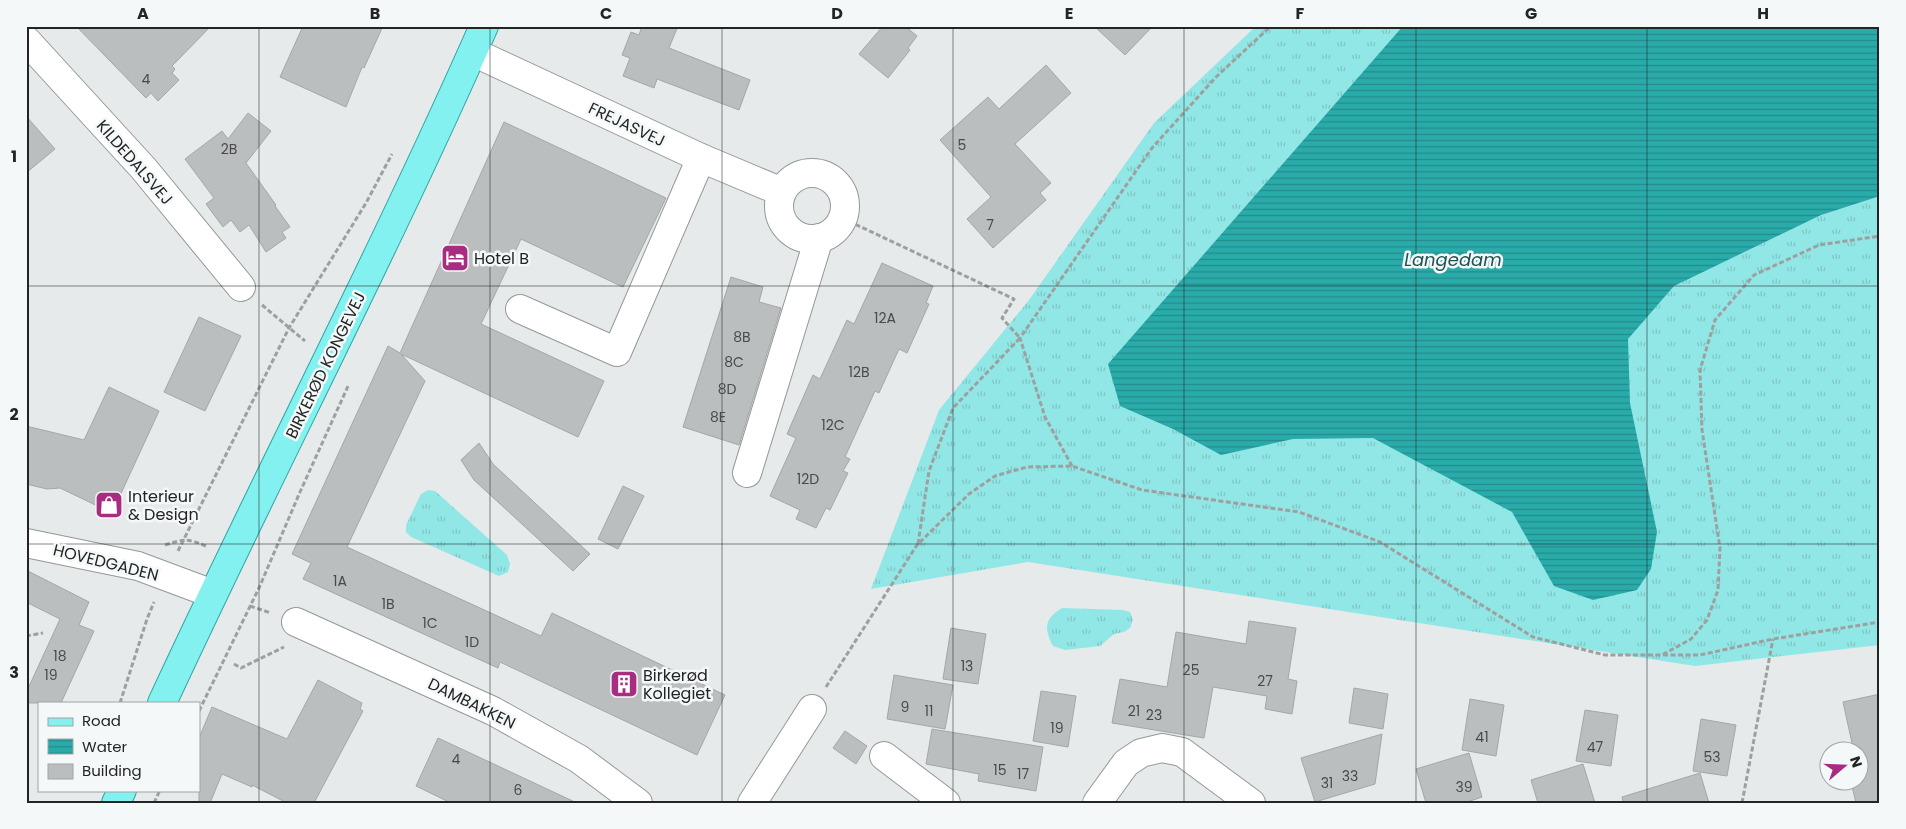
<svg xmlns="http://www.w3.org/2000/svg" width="1906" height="829" font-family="Poppins,sans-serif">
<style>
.grass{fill:url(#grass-tufts)}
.water{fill:url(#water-rules)}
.building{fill:#babebe;stroke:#a4a7a7}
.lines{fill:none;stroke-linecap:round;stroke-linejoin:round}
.minor-casing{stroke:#949898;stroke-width:30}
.major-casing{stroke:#2ba3a2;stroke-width:30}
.path{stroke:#9ea0a0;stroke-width:3;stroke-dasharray:5 2.5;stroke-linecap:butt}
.minor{stroke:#fff;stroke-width:28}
.major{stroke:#82f1f0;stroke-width:28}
.grid{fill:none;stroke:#232525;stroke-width:1;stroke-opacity:0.55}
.labels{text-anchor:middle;stroke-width:5;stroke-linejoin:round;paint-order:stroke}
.number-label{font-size:14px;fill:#494b4b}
.street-label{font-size:16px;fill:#232525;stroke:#f4f8f8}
.poi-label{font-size:16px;fill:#232525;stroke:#f4f8f8;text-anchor:start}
.water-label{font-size:18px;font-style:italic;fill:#205453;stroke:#f4f8f8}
.neatline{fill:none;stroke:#232525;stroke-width:2}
.grid-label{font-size:16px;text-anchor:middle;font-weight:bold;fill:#232525}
</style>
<defs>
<pattern id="grass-tufts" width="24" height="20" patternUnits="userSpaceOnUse" patternTransform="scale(1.25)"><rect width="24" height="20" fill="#91e7e6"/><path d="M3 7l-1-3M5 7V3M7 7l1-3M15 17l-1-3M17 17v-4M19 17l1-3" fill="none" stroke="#7dc6c5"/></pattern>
<pattern id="water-rules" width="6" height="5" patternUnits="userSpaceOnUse" patternTransform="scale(1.25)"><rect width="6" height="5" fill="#29abaa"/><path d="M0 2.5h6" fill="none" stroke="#238b8a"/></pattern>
</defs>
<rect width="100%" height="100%" fill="#e7eaea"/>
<g class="grass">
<path d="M1256 26H1880V645L1695 666 1028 562 871 589 939 410 1029 300 1154 123Z"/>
<path d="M428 490 435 491 507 555 510 564 508 572 499 576 411 537 406 532V525L421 494Z"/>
<path d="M1062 608 1123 610 1130 612 1133 620 1130 628 1124 632 1114 634 1100 646 1065 650 1053 646C1044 628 1044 619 1062 608Z"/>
</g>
<path class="water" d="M1403 26H1880V196L1821 215 1674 286 1628 339 1630 403 1657 532 1651 569 1637 590 1593 600 1554 586 1512 512 1373 438 1293 439 1221 455 1173 429 1120 406 1108 364Z"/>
<g class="building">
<path d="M76 26H211L172 66 175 69 172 73 179 80 158 101 151 93 146 98Z"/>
<path d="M303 26H383L364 68 362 67 346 107 280 77Z"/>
<path d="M642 26H678L669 48 750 80 739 110 657 79 654 88 623 76 630 58 622 55 631 32 639 35Z"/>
<path d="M883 26H905L917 36 908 48 910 50 888 78 859 54Z"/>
<path d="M1094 26H1153L1125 55Z"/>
<path d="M1046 65 1071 93 1015 144 1051 183 1040 193 1046 200 993 248 967 219 991 197 940 140 988 97 999 109Z"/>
<path d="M248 113 271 131 246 163 276 205 275 206 290 227 282 232 286 238 266 252 249 225 240 232 231 220 223 227 206 204 214 198 185 159 222 131 228 139Z"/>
<path d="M26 116 55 149 26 173Z"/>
<path d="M504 122 666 198 623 287 521 239 481 324 604 381 578 437 401 354 425 381 347 547 541 636 552 613 725 695 697 755 500 662 498 668 303 579 311 563 292 554 388 346 400 353Z"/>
<path d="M882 263 933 286 926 303 929 304 907 353 899 349 879 393 875 391 845 457 850 459 843 471 848 473 830 510 826 508 816 528 796 519 800 510 770 496 796 438 787 434 813 375 820 379 847 320 854 324Z"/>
<path d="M731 277 763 287 759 302 781 308 739 445 683 427Z"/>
<path d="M199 317 241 336 205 411 164 392Z"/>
<path d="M109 387 159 411 112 513 60 488 47 489 26 484V426L84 440Z"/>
<path d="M479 443 493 464 590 554 573 571 474 480 461 460Z"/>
<path d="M623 486 644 496 618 549 598 539Z"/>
<path d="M26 570 89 602 79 625 94 631 61 703H26V693L60 619 26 602Z"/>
<path d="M1249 621 1296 628 1288 679 1297 681 1292 714 1265 709 1267 696 1213 687 1204 738 1112 723 1120 679 1167 687 1176 632 1246 644Z"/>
<path d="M951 628 986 634 978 684 943 679Z"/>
<path d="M894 675 953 685 945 729 887 719Z"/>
<path d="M318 680 362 703 360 709 363 711 314 803H287L252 785V787L222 774 210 803H199V738L212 707 287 739Z"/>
<path d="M1354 688 1388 694 1383 729 1349 723Z"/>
<path d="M1041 691 1076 696 1068 747 1033 741Z"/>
<path d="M1880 694V803H1856L1851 782H1860L1858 752H1854L1843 702Z"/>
<path d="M1470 699 1504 705 1496 756 1462 750Z"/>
<path d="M1585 710 1618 715 1611 766 1576 761Z"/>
<path d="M1701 719 1736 725 1727 776 1693 771Z"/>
<path d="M932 729 1043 747 1036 791 978 781 979 774 926 764Z"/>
<path d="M845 731 867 746 856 764 833 748Z"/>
<path d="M1382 734 1375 784 1315 802 1301 758Z"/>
<path d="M438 738 483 759 577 803H451L416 786Z"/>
<path d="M1469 753 1482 797 1464 803H1426L1416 769Z"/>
<path d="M1583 764 1595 803H1538L1531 780Z"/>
<path d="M1700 773 1709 803H1623L1622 797Z"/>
</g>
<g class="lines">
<defs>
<g id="minor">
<path d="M26 40 144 169 241 287"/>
<path d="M473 52 701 158 782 192"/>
<circle cx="812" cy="206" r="33"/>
<path d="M520 309 617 352 701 158"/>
<path d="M747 473 819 238"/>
<path d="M26 543 138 566 213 594"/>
<path d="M296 622 493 711 579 759 638 803"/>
<path d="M884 756 946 803"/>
<path d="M752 803 812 709"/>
<path d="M1097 803 1126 763 1141 753 1162 748 1182 752 1251 803"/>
</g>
<g id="major">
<path d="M162 703C267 476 383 255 484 26"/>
<path d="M116 803 122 790"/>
</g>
</defs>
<use href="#minor" class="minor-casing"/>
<use href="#major" class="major-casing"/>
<g class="path">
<path d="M842 218 1014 299 1002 318 1020 338 953 408 929 471 918 544"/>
<path d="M262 305 305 341"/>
<path d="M1072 466 1045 417 1020 338 1152 148 1216 77 1271 26"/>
<path d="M165 545C184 539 187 538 206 546"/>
<path d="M178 551 289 328 366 203 392 154"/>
<path d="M250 606 271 613"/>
<path d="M26 636 43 633"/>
<path d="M1663 655H1700L1773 639 1880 622"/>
<path d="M234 664 241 668 284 647"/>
<path d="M826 687 917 545 969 494 995 476 1027 467 1072 466 1142 490 1299 512 1380 542 1533 637 1605 655H1662L1691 639 1707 620 1718 590 1720 548 1702 430 1700 370 1715 320 1754 275 1819 245 1880 236"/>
<path d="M120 703 147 619 154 602"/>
<path d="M199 711 259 588 300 492 349 384"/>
<path d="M154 803 160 790"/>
<path d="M1742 803 1773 639"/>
</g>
<use href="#minor" class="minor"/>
<use href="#major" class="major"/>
</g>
<path class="grid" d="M259 26V803M490 26V803M722 26V803M953 26V803M1184 26V803M1416 26V803M1647 26V803M26 286H1880M26 544H1880"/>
<defs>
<symbol id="hotel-square" viewBox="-11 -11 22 22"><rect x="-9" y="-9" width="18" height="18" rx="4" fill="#a82d80" stroke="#f4f8f8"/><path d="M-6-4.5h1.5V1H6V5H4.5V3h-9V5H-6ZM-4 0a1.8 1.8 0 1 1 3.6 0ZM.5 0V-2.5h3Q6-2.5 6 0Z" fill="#fff"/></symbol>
<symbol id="shop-square" viewBox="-11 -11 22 22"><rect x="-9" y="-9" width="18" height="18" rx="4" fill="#a82d80" stroke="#f4f8f8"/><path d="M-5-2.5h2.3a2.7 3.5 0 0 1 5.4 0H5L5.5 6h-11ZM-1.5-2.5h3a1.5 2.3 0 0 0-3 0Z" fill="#fff"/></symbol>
<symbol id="building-square" viewBox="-11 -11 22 22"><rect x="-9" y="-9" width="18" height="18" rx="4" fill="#a82d80" stroke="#f4f8f8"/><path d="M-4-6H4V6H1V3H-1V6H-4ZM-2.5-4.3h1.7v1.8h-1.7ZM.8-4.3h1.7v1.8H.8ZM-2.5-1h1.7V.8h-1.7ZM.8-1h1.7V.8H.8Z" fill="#fff"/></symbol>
</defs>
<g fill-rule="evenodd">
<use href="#hotel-square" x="439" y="242" width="32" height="32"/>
<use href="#shop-square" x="93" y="489" width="32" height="32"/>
<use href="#building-square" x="608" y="668" width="32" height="32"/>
</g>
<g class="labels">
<g class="number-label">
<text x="146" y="84">4</text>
<text x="962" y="150">5</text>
<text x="229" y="154">2B</text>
<text x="990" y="230">7</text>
<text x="885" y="323">12A</text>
<text x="742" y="342">8B</text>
<text x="734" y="367">8C</text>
<text x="859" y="377">12B</text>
<text x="727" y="394">8D</text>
<text x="718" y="422">8E</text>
<text x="833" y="430">12C</text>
<text x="808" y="484">12D</text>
<text x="340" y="586">1A</text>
<text x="388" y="609">1B</text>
<text x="430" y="628">1C</text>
<text x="472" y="647">1D</text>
<text x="60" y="661">18</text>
<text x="967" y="671">13</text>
<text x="1191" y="675">25</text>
<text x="51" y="680">19</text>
<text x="1265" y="686">27</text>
<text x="905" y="712">9</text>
<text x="929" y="716">11</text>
<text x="1134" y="716">21</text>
<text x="1154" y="720">23</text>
<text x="1057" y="733">19</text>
<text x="1482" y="742">41</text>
<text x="1595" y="752">47</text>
<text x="1712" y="762">53</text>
<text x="456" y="764">4</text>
<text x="1000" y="775">15</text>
<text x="1023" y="779">17</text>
<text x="1350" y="781">33</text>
<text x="1327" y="788">31</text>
<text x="1464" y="792">39</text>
<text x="518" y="795">6</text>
</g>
<g class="street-label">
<text transform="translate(627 124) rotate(25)" y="6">FREJASVEJ</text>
<text transform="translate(135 162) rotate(49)" y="6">KILDEDALSVEJ</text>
<text transform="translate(325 365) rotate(-64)" y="6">BIRKERØD KONGEVEJ</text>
<text transform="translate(106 562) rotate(14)" y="6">HOVEDGADEN</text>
<text transform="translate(472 703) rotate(26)" y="6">DAMBAKKEN</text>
</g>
<g class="poi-label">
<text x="474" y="264">Hotel B</text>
<text x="128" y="502">Interieur<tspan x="128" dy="18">&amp; Design</tspan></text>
<text x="643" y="681">Birkerød<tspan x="643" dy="18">Kollegiet</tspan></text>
</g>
<g class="water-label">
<text x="1453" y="266">Langedam</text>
</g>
</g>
<rect width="1906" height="829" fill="none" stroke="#f4f8f8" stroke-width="55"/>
<rect x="38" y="702" width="162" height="90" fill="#f4f8f8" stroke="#a0a4a4"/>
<rect x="48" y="718" width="25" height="8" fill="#82f1f0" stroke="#a0a4a4"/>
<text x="82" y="726" font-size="15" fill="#232525">Road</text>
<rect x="48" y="739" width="25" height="15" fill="url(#water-rules)" stroke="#a0a4a4"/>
<text x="82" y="752" font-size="15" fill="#232525">Water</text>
<rect x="48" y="764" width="25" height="15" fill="#babebe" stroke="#a0a4a4"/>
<text x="82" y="776" font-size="15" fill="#232525">Building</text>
<g transform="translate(1844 766) rotate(71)"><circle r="24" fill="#f4f8f8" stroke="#a0a4a4"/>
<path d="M0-4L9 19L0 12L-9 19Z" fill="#a82d80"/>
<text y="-8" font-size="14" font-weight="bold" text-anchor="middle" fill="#232525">N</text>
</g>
<rect x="28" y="28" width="1850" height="774" class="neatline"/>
<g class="grid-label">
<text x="143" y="19">A</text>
<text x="375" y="19">B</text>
<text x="606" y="19">C</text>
<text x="837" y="19">D</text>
<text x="1069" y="19">E</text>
<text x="1300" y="19">F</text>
<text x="1531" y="19">G</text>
<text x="1763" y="19">H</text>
<text x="14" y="162">1</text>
<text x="14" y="420">2</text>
<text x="14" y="678">3</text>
</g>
</svg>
